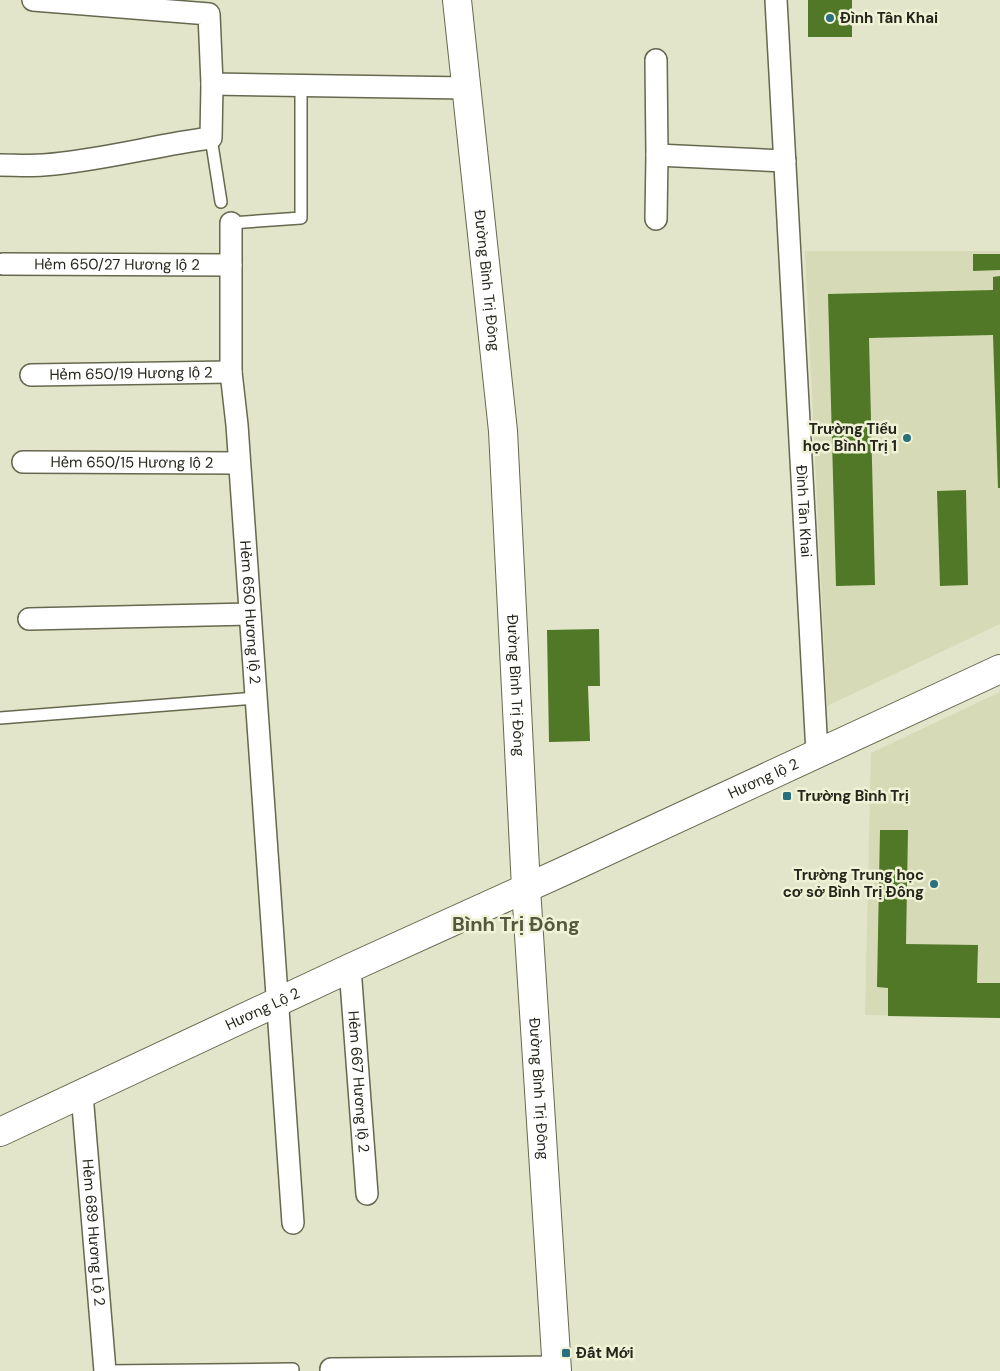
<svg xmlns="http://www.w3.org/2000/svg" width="1000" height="1371" font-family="'DM Sans',sans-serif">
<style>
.built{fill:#d7dab7}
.building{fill:#507826}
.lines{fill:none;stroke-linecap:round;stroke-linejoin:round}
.lane-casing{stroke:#66684f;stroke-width:14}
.street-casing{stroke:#66684f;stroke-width:24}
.secondary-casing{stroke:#66684f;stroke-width:30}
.lane{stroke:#fff;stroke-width:11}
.street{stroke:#fff;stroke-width:21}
.secondary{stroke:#fff;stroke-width:28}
.poi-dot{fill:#296f7e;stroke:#f0f2d6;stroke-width:2}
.labels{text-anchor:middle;stroke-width:5;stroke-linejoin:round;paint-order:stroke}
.poi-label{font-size:15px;font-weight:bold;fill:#26261c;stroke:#f0f2d6;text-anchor:start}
.street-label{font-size:15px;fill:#26261c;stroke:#f0f2d6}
.district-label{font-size:20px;font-weight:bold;fill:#55573f;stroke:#f0f2d6}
</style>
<rect width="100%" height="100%" fill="#e2e5c9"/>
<g class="built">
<path d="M805 251H1000V624L827 706Z"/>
<path d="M1000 692V1018L865 1015 871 753Z"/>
</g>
<g class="building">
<rect x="808" y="0" width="44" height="37"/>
<path d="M973 254H1000V270L973 271Z"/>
<path d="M1000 276V488H998L993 335 869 338 875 585 836 586 828 294 993 290V277Z"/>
<path d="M966 490 968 585 940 586 937 491Z"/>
<path d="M599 629 600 686H588L590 741 549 742 547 630Z"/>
<path d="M880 830H908L906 944 978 945 977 983H1000V1018L888 1016V988L877 987Z"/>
</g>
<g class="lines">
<defs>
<g id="lane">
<path d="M211 138 221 202"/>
<path d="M231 223 301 218V85"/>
<path d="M0 718 256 698"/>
<path d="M105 1371 293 1369"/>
</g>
<g id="street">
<path d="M33 0 209 14 212 84 466 88"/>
<path id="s1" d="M776 0 817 753"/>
<path d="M656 60 657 155 656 219"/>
<path d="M657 155 785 161"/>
<path d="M0 165C14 165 29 166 43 165 100 161 155 145 211 138L212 84"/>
<path id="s2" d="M231 223V372L237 425 293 1223"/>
<path id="s3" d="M3 264 231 265"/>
<path id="s4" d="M31 375 231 372"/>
<path id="s5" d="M23 462 239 463"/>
<path d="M29 619 250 614"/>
<path id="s6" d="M350 968 367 1194"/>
<path id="s7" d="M82 1094 105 1371"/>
<path d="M331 1369 557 1367"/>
</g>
<g id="secondary">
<path id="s8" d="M457 0 503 431 526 888 557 1371"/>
<path id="s9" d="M0 1132 350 968 564 871 1000 669"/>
</g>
</defs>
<use href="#lane" class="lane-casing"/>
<use href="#street" class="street-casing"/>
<use href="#secondary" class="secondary-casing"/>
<use href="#lane" class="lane"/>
<use href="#street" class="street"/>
<use href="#secondary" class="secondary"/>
</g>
<g class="poi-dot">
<circle cx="830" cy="18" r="5"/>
<circle cx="907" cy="438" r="5"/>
<rect x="782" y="791" width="10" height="10" rx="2.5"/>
<circle cx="934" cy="884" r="5"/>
<rect x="561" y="1348" width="10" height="10" rx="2.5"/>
</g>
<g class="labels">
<g class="poi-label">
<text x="840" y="23">Đình Tân Khai</text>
<text x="897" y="434" text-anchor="end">Trường Tiểu<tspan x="897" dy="17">học Bình Trị 1</tspan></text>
<text x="797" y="801">Trường Bình Trị</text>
<text x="924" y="880" text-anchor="end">Trường Trung học<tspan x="924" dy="17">cơ sở Bình Trị Đông</tspan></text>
<text x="576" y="1358">Đất Mới</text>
</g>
<g class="street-label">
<text dy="5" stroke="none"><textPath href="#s3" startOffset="114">Hẻm 650/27 Hương lộ 2</textPath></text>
<text dy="5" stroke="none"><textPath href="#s8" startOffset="282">Đường Bình Trị Đông</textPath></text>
<text dy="5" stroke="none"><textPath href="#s4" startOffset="100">Hẻm 650/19 Hương lộ 2</textPath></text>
<text dy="5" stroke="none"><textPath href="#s5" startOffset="109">Hẻm 650/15 Hương lộ 2</textPath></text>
<text dy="5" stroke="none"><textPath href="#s1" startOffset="512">Đình Tân Khai</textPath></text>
<text dy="5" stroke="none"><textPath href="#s2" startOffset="390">Hẻm 650 Hương lộ 2</textPath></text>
<text dy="5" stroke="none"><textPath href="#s8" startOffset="688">Đường Bình Trị Đông</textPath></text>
<text dy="5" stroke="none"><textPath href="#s9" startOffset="841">Hương lộ 2</textPath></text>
<text dy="5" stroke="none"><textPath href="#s9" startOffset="290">Hương Lộ 2</textPath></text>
<text dy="5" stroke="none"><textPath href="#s6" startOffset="114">Hẻm 667 Hương lộ 2</textPath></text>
<text dy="5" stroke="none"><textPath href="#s8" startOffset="1092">Đường Bình Trị Đông</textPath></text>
<text dy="5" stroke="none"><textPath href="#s7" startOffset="139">Hẻm 689 Hương Lộ 2</textPath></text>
</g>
<g class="district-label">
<text x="516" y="931">Bình Trị Đông</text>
</g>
</g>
</svg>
